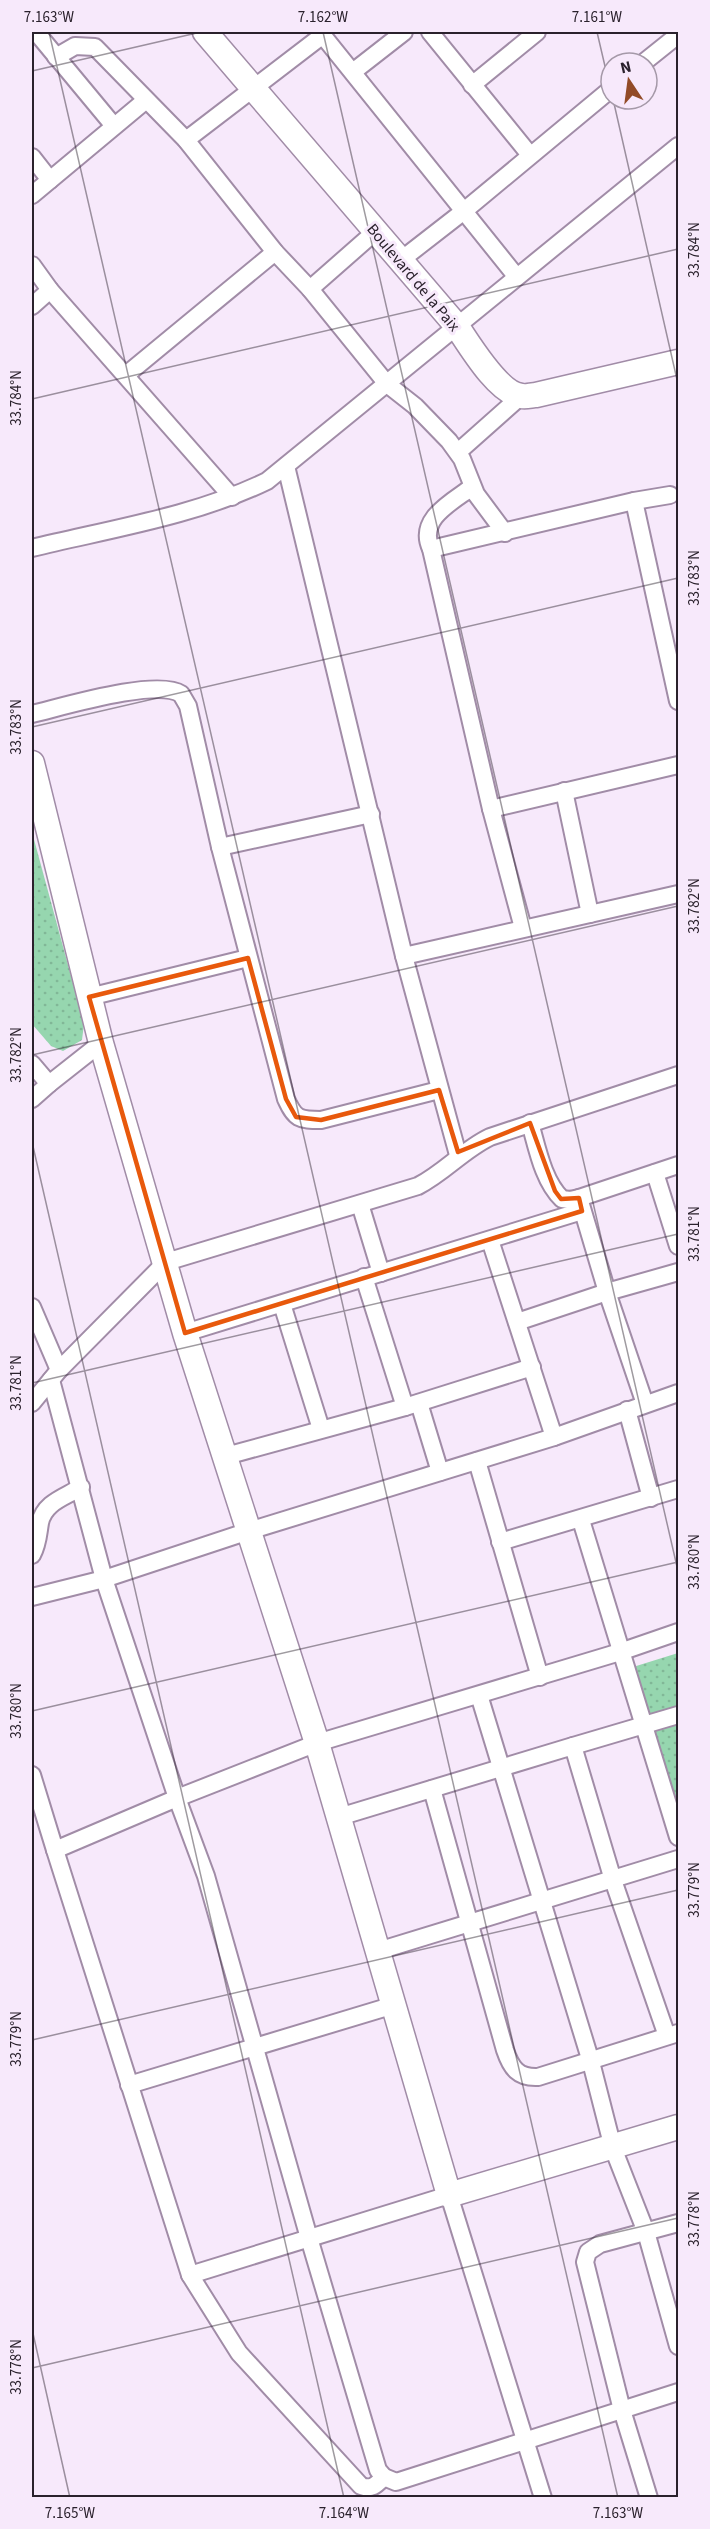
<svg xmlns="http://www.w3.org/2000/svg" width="710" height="2529" font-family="'Source Sans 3',sans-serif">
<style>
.garden{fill:url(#garden-dots)}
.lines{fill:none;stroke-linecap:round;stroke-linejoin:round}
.street-casing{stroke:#a18ca7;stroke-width:20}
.secondary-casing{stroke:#a18ca7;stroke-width:27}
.street{stroke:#fff;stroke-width:16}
.secondary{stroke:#fff;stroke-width:24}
.marked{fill:none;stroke:#e8590c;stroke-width:4.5;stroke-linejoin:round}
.ticks{fill:none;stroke:#2a212c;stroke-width:1.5;stroke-opacity:0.45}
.labels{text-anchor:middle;stroke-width:6;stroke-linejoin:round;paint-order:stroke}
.street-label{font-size:16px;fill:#2a212c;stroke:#f7e9fb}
.neatline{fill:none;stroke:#2a212c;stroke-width:2}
.ticks-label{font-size:15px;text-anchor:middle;fill:#2a212c}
</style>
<defs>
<pattern id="garden-dots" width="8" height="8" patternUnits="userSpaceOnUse" patternTransform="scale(1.5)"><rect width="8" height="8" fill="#96d6af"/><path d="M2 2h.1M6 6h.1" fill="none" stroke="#81b797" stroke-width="1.8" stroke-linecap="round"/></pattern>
</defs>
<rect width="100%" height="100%" fill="#f7e9fb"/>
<g class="garden">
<path d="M32 832 84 1024 82 1040 63 1051 51 1046 32 1024Z"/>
<path d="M678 1653V1814L633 1667Z"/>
</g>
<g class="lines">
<defs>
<g id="street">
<path d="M36 32 114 126"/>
<path d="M320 32 516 276"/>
<path d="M430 32 530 155"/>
<path d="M56 57 75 46 95 47 186 140 275 252 310 289 387 384 415 406 449 441 462 459 476 494 505 533"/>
<path d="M643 63 673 39"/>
<path d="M354 71 404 32"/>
<path d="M472 85 537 32"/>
<path d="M186 140 323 35"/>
<path d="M32 157 50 180"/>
<path d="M32 195 146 100"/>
<path d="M401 260 464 211 611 89"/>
<path d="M32 265 50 290 232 497"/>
<path d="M310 289 376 231"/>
<path d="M32 306 50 290"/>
<path d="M126 375 275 252"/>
<path d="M458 452 521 396"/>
<path d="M286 466 404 956 458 1155"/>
<path d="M472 487C452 502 417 519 431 549L491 809 523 928"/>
<path d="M634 501 678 701"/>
<path d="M32 548C110 529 195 516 267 481L678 146"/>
<path d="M431 549 634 501 670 495"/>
<path d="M32 714C62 707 157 678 181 694L188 706 220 847 286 1099C295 1119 299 1120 321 1120L439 1090"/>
<path d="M564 791 590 914"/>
<path d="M491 809 678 765"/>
<path d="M220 847 371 814"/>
<path d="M404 956 678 894"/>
<path d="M89 997 248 958"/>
<path d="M32 1064 49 1084 101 1043"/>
<path d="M32 1099 49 1084"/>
<path d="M530 1123C537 1147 543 1181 562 1199L570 1200 579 1198 607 1292 645 1404"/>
<path d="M655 1173 678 1246"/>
<path d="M579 1198 678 1165"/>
<path d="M360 1204 381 1273"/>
<path d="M490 1240 554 1437"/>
<path d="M364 1277 405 1407"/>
<path d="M282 1304 321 1429"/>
<path d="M32 1307 59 1370"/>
<path d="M517 1322 607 1292 678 1272"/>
<path d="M185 1333 582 1211"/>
<path d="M51 1380 104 1579 177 1798 206 1876 309 2238 378 2470 384 2477 396 2482 678 2392"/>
<path d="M32 1403 59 1370 166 1262 418 1186C445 1172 463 1150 490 1137L678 1075"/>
<path d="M419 1403 440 1472"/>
<path d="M627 1410 651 1498"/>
<path d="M226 1456 405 1407 532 1367"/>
<path d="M477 1461 540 1677"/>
<path d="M581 1520 678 1837"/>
<path d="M500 1542 678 1489"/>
<path d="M32 1555C38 1544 38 1535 40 1523 44 1502 66 1497 81 1487"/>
<path d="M32 1597 104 1579 249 1531 554 1437 678 1393"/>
<path d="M479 1695 591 2062 613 2148 646 2232 678 2346"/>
<path d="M573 1746 678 1715"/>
<path d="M32 1775 55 1850"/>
<path d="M432 1789 505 2050C511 2068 518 2078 538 2077L678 2033"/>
<path d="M339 1817 573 1746 613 1880 667 2036"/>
<path d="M378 1951 678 1859"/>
<path d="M129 2085 394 2005"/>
<path d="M190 2275 55 1850 177 1798 317 1743 620 1652 678 1632"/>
<path d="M384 2477C376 2485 372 2490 361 2486L239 2353 190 2275 449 2195 543 2498"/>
<path d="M649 2498 622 2410 585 2262 588 2252 600 2244 678 2223"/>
</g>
<g id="secondary">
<path d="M205 32 456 325C469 344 498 394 522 396 526 397 532 395 536 395L678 362"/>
<path d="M32 763 101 1043 185 1333 317 1743 449 2195 678 2127"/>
</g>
</defs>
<use href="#street" class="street-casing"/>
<use href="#secondary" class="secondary-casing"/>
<use href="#street" class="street"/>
<use href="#secondary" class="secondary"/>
</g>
<path class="marked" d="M248 958 286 1099 296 1117 321 1120 439 1090 458 1152 530 1123 555 1191 561 1199 579 1198 582 1211 185 1333 89 997Z"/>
<path class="ticks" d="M49 32 618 2498M323 32 678 1571M597 32 611 92M32 71 201 32M613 99 678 384M32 399 678 249M32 727 678 578M32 1055 678 906M32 1142 344 2498M32 1383 678 1234M32 1711 678 1562M32 2040 678 1890M32 2329 70 2498M32 2368 678 2218"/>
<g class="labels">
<g class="street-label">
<text transform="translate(414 277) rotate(50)" y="6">Boulevard de la Paix</text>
</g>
</g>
<rect width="710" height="2529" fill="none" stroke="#f7e9fb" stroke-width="66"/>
<g transform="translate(629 81) rotate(347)"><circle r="28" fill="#f7e9fb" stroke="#a599a8" stroke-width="1.5"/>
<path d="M0-4.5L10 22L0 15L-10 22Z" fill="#924b27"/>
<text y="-9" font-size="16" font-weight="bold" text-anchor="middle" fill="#2a212c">N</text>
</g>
<rect x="33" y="33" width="644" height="2463" class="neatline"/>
<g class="ticks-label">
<text x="49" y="22">7.163°W</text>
<text x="323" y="22">7.162°W</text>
<text x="597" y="22">7.161°W</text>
<text transform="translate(694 250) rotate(-90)" y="5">33.784°N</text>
<text transform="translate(16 398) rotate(-90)" y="5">33.784°N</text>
<text transform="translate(694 578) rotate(-90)" y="5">33.783°N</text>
<text transform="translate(16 727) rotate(-90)" y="5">33.783°N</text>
<text transform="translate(694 906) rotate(-90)" y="5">33.782°N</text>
<text transform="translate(16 1055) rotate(-90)" y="5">33.782°N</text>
<text transform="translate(694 1234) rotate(-90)" y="5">33.781°N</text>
<text transform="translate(16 1383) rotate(-90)" y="5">33.781°N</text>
<text transform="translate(694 1562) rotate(-90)" y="5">33.780°N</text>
<text transform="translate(16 1711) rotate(-90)" y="5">33.780°N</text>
<text transform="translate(694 1890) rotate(-90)" y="5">33.779°N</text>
<text transform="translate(16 2039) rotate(-90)" y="5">33.779°N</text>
<text transform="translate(694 2219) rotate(-90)" y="5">33.778°N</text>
<text transform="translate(16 2367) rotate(-90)" y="5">33.778°N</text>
<text x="70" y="2518">7.165°W</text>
<text x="344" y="2518">7.164°W</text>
<text x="618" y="2518">7.163°W</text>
</g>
</svg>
